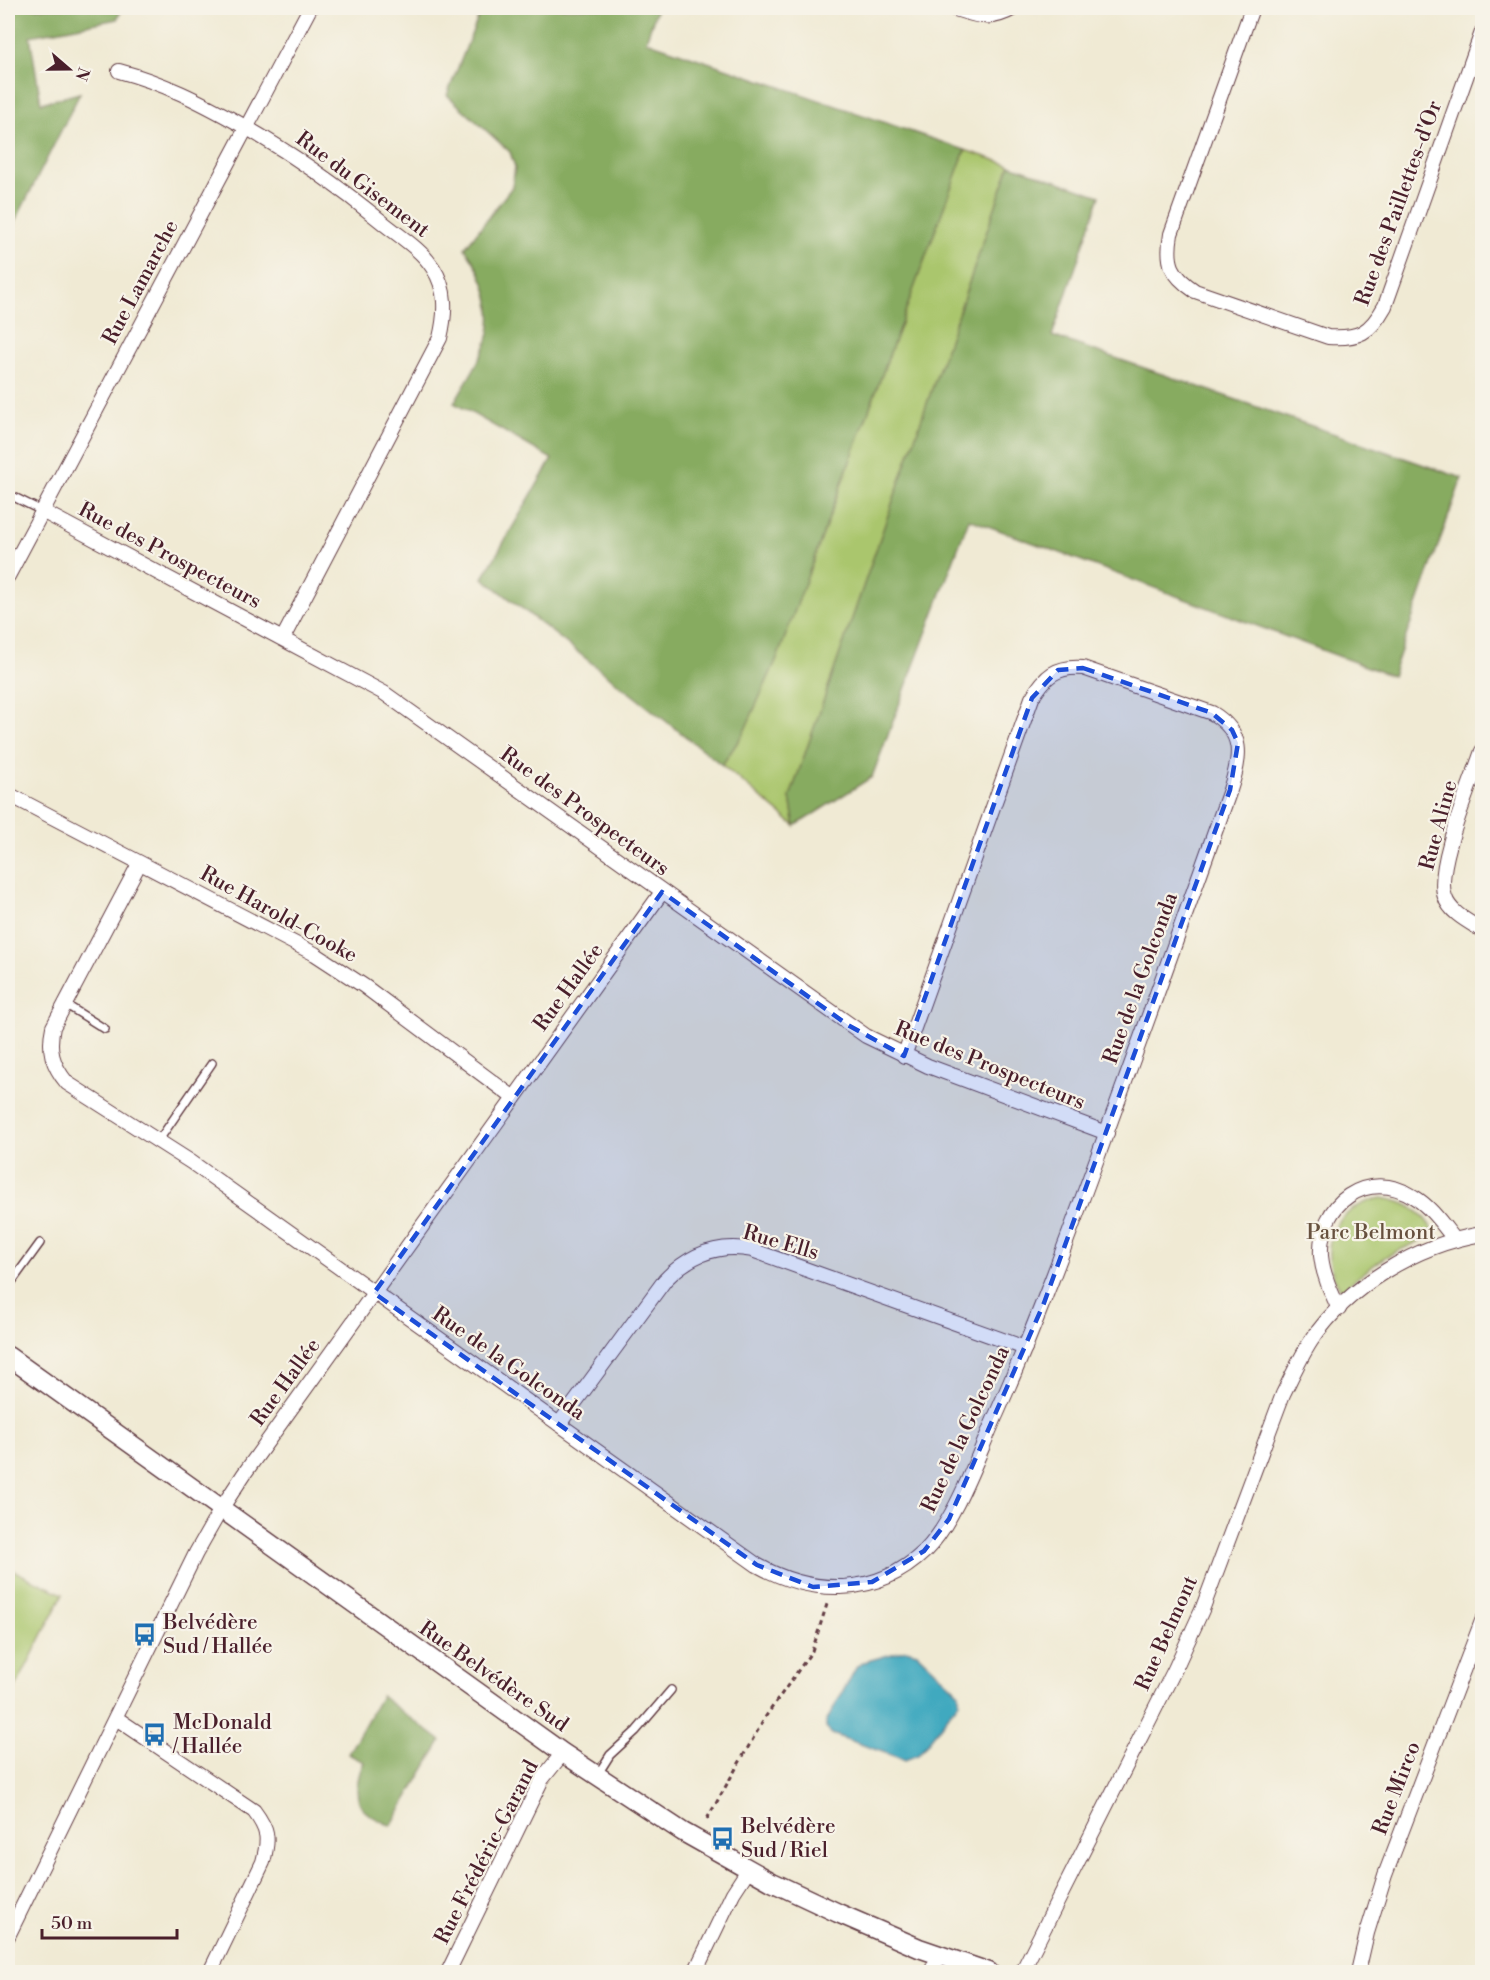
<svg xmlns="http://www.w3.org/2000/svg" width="1490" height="1980" font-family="'Libre Bodoni',serif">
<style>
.green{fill:#aac66d;stroke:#7a724c;stroke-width:1.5}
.forest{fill:#87ab60;stroke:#686546;stroke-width:1.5}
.water{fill:#3fa9bf;stroke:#446475;stroke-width:1.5}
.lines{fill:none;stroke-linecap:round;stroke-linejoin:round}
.service-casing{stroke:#633d44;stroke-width:10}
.minor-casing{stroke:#633d44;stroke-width:16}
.tertiary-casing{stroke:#633d44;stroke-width:21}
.path{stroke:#633d44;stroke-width:3;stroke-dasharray:4.5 4.5;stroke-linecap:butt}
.service{stroke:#fff;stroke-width:7}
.minor{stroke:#fff;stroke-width:14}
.tertiary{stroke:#fff;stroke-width:18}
.marked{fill:#1d4ed8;fill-opacity:0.2;stroke:#1d4ed8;stroke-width:4.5;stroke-dasharray:12 8;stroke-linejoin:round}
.labels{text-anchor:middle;stroke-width:4.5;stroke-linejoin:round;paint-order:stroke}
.street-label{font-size:21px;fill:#4a1f2b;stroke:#f7f3e8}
.park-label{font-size:21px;fill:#67513f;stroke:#f7f3e8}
.poi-label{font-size:21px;fill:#4a1f2b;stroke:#f7f3e8;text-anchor:start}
</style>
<rect width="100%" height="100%" fill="#f7f3e8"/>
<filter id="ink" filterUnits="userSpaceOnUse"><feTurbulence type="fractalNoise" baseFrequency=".0167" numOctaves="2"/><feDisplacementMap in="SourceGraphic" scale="12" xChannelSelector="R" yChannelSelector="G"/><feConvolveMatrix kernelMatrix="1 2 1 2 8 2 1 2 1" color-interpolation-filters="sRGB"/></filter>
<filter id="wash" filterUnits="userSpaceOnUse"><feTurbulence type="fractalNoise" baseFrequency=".008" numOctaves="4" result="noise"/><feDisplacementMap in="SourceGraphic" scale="24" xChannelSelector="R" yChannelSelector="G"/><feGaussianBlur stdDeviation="1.35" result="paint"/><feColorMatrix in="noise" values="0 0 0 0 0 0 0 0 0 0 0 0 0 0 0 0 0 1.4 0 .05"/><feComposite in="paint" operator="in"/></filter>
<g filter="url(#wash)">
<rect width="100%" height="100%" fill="#f0ead4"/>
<g class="green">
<path d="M965 150 1010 165 790 797 795 826 722 765 743 734 778 656Z"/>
<path d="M1381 1198C1407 1201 1423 1211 1435 1234L1385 1257 1341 1290C1314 1249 1334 1207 1381 1198Z"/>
<path d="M8 1568 63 1594 8 1703Z"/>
</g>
<g class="forest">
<path d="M8 8H123L117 19 30 36 41 103 80 93 8 236Z"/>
<path d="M482 8H657L646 41 965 150 778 656 743 734 722 765 483 578 552 459 454 403C464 385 476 368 484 349 499 314 486 277 465 248L512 187 515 167 510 152 447 95Z"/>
<path d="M1010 165 1100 196 1052 336 1462 478 1392 676 969 519 872 777 795 826 790 797Z"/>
<path d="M381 1696 441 1741 391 1826C384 1822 373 1818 366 1812 352 1799 357 1777 364 1762L348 1754Z"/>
</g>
<path class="water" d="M906 1650 917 1653 959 1693V1702L918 1755 905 1760 832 1734 826 1728V1722L856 1668 864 1662Z"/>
</g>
<g filter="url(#ink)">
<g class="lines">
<defs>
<g id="service">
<path d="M8 494 42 511"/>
<path d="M65 1004 105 1029"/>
<path d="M159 1140 212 1063"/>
<path d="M8 1287 40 1243"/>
<path d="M598 1774 610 1755 636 1731 671 1690"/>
</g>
<g id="minor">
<path d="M952 8C977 16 990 22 1014 8"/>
<path d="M1252 8 1171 234C1166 263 1171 275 1195 291L1328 337C1359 339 1370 333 1385 306L1482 32"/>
<path d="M119 71C164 83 199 101 240 124 291 153 337 185 382 222 399 236 421 249 433 268 447 289 446 313 440 338L283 638"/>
<path d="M42 511 384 693 866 1036 928 1066 1107 1133"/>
<path d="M8 576 310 8"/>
<path d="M1482 751C1472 782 1434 868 1445 897 1450 913 1469 922 1482 930"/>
<path d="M8 794 315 954 364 986 514 1098"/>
<path d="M139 864 53 1027C48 1049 52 1065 67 1083L191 1162 757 1565C813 1596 877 1597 925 1551 956 1520 978 1454 997 1413 1036 1325 1069 1235 1102 1145 1145 1027 1188 908 1230 790 1241 756 1245 733 1212 713L1083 668C1056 666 1045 676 1032 698L904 1056"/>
<path d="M1339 1309C1331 1292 1323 1275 1321 1256 1318 1204 1367 1167 1414 1197 1431 1207 1443 1225 1455 1240"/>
<path d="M559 1424 665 1280C689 1255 717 1243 752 1250L1025 1348"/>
<path d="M116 1718 254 1811C269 1831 269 1839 263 1862L210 1972"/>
<path d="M8 1936 196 1553 221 1509 244 1474 662 892"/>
<path d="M448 1972 542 1779 563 1753"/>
<path d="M695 1972 733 1893 748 1870"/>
<path d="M931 1972 939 1955"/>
<path d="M1022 1972 1175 1669 1202 1610 1283 1394C1292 1376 1300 1358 1311 1341 1349 1285 1416 1245 1482 1234"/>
<path d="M1358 1972 1367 1933 1385 1875 1482 1621"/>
</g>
<path id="tertiary" d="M8 1356 563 1753 683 1832 772 1882 838 1913 919 1948 989 1972"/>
</defs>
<use href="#service" class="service-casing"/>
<use href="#minor" class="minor-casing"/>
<use href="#tertiary" class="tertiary-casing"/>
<path class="path" d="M707 1819 766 1716 812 1651 828 1601"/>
<use href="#service" class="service"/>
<use href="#minor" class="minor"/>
<use href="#tertiary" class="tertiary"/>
</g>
</g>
<path class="marked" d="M1083 668 1212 713 1232 730 1238 743 1230 790 1044 1303 949 1519 924 1551 872 1582 813 1587 757 1565 374 1293 662 892 848 1025 904 1056 1032 698 1058 670Z"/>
<defs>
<symbol id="bus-bare" viewBox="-9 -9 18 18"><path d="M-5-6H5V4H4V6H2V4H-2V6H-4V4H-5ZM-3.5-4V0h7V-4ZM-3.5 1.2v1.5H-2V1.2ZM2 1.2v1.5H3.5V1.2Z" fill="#1f6fb2" stroke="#f7f3e8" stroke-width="2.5" paint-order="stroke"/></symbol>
</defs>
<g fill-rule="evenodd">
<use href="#bus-bare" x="128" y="1618" width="33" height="33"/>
<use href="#bus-bare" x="138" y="1718" width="33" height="33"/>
<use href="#bus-bare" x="706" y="1822" width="33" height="33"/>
</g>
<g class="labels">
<g class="street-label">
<text transform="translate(363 184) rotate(37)" y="7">Rue du Gisement</text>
<text transform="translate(1398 203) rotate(-70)" y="7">Rue des Paillettes-d'Or</text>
<text transform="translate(140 282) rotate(-62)" y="7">Rue Lamarche</text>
<text transform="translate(170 555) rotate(28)" y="7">Rue des Prospecteurs</text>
<text transform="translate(585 811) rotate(36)" y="7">Rue des Prospecteurs</text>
<text transform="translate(1438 825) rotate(-75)" y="7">Rue Aline</text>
<text transform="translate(279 914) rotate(29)" y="7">Rue Harold-Cooke</text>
<text transform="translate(1140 978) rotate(-70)" y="7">Rue de la Golconda</text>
<text transform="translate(568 987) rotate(-54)" y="7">Rue Hallée</text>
<text transform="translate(990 1065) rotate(22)" y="7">Rue des Prospecteurs</text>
<text transform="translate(781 1242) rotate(16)" y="7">Rue Ells</text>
<text transform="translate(509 1363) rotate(35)" y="7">Rue de la Golconda</text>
<text transform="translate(285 1382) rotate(-54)" y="7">Rue Hallée</text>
<text transform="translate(965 1429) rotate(-65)" y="7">Rue de la Golconda</text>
<text transform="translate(1166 1633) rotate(-66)" y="7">Rue Belmont</text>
<text transform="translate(494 1676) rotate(35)" y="7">Rue Belvédère Sud</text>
<text transform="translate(1396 1788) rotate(-69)" y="7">Rue Mirco</text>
<text transform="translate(486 1852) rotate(-63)" y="7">Rue Frédéric-Garand</text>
</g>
<g class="park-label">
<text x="1371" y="1239">Parc Belmont</text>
</g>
<g class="poi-label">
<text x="163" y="1629">Belvédère<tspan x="163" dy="24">Sud / Hallée</tspan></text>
<text x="173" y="1729">McDonald<tspan x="173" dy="24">/ Hallée</tspan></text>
<text x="741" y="1833">Belvédère<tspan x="741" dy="24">Sud / Riel</tspan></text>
</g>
</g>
<rect width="1490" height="1980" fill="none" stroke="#f7f3e8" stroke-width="30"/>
<g transform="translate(69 69) rotate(110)" stroke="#f7f3e8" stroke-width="4.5" paint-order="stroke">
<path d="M0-4.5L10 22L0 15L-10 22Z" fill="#4a1f2b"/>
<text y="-9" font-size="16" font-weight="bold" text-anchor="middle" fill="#4a1f2b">N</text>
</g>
<path d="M42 1929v9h135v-9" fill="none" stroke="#4a1f2b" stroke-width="3"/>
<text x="51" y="1929" font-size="18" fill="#4a1f2b" stroke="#f7f3e8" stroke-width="4.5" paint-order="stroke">50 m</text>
</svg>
